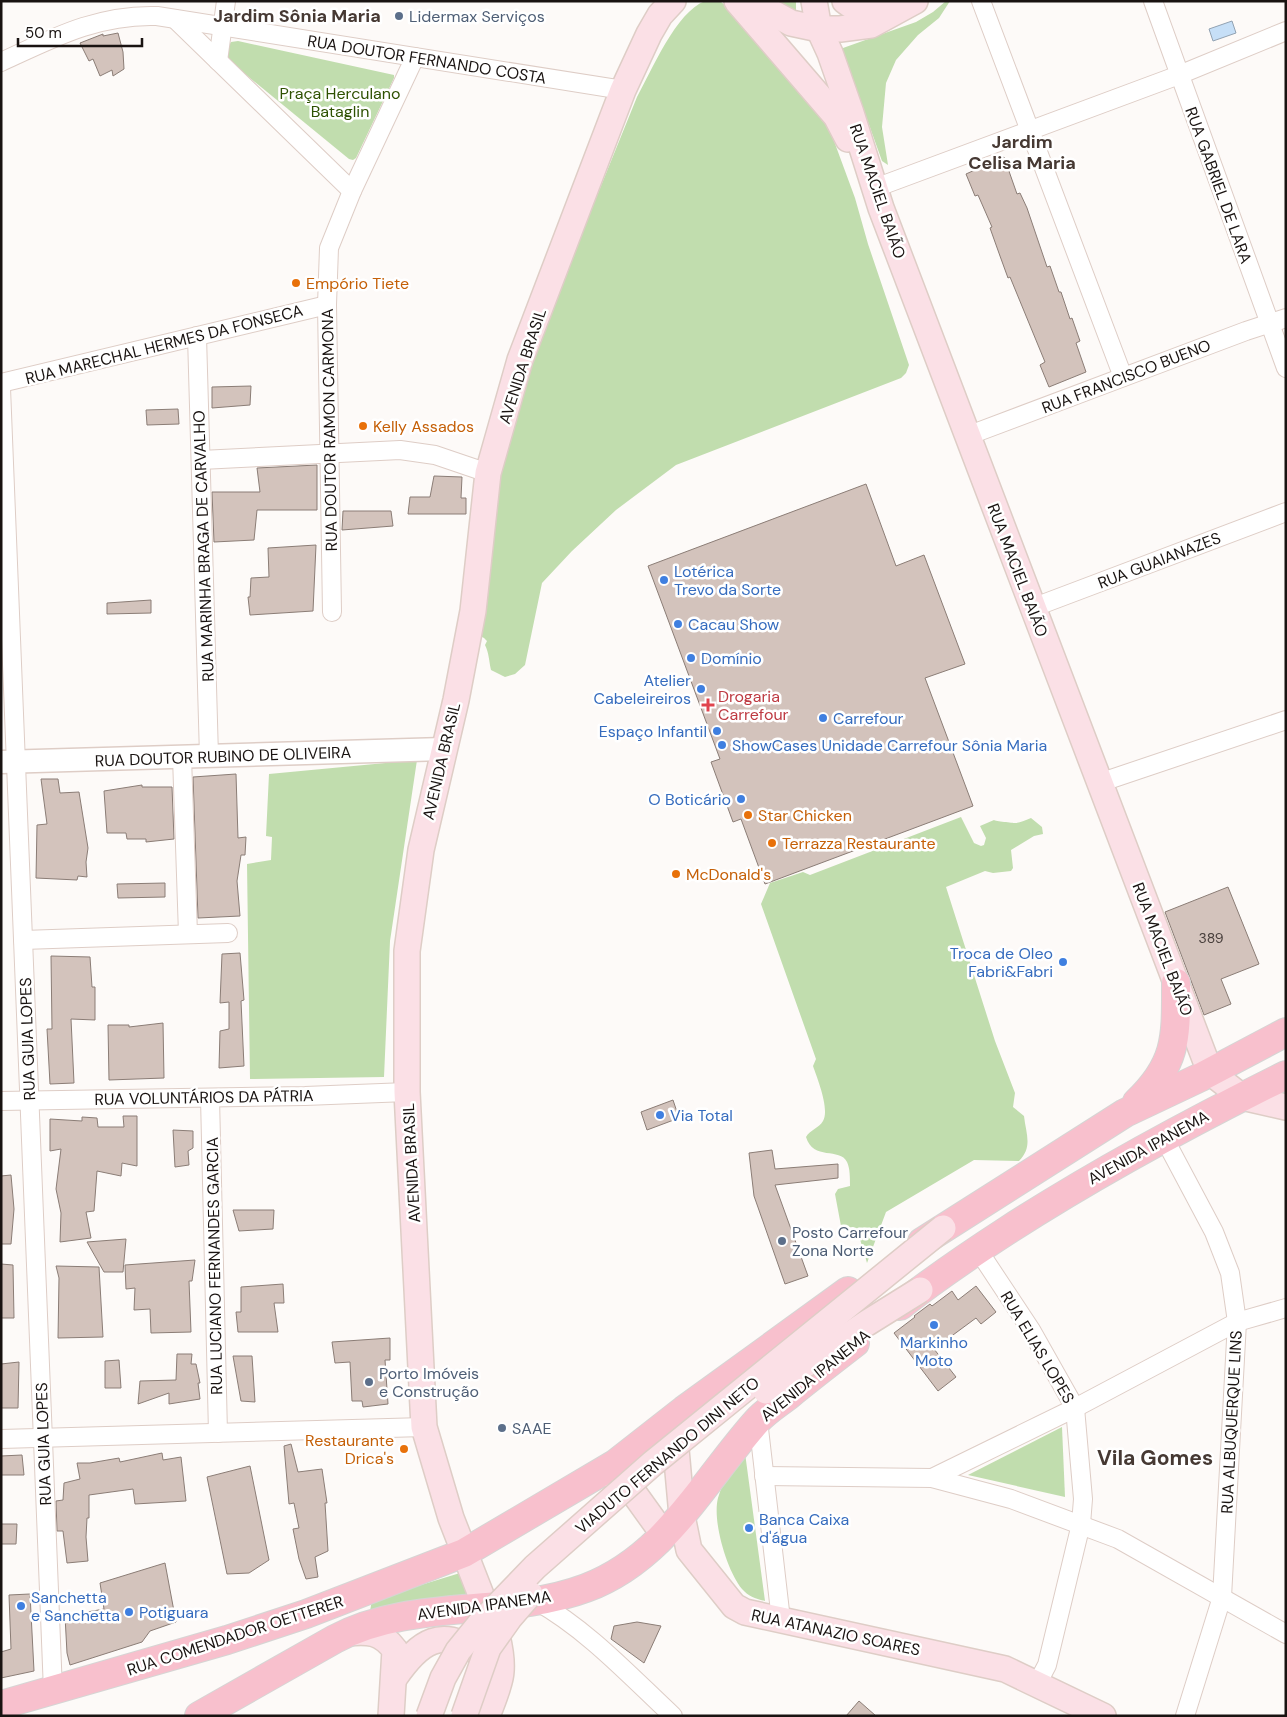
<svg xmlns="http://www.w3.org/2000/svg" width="1287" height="1717" font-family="'DM Sans',sans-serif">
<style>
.green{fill:#c1ddae}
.water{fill:#c6dff7;stroke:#92a2b2}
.building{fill:#d3c3bc;stroke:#8b7d76}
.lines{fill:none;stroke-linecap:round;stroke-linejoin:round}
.minor-casing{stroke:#decdc6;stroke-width:20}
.tertiary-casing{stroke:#decdc6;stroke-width:25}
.secondary-casing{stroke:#decdc6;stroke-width:28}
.primary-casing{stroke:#d6d5d4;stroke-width:30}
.minor{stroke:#fff;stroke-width:18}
.tertiary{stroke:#fff;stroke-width:22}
.secondary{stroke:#fbe0e6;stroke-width:25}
.primary{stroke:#f8c0cd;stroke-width:28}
.secondary-bridge-casing{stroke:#decdc6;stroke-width:28;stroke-linecap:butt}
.secondary-bridge{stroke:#fbe0e6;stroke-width:25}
.service-dot{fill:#5c6f8a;stroke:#fff;stroke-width:2}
.food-dot{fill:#e8710a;stroke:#fff;stroke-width:2}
.shop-dot{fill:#3f7fe0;stroke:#fff;stroke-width:2}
.health-dot{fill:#e0444e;stroke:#fff;stroke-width:2}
.labels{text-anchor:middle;stroke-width:5;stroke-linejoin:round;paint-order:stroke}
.number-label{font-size:14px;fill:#483f3c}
.service-label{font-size:16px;fill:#4e5e75;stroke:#fff;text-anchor:start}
.street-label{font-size:16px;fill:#191311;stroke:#fff}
.park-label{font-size:16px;fill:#2e5102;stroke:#fff}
.food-label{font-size:16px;fill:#c56008;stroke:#fff;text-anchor:start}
.shop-label{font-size:16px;fill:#366cbe;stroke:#fff;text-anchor:start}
.health-label{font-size:16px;fill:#be3a42;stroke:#fff;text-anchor:start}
.neighbourhood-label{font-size:18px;font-weight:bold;fill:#463933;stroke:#fff}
.district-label{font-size:21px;font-weight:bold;fill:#463933;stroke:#fff}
</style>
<rect width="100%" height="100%" fill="#fdfaf8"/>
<g class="green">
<path d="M705 1 721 2 734 12 827 122 855 198 868 244 909 365 906 373 901 378 676 465 616 510 572 551 542 583 525 665 515 674 505 677 491 670C489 661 489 653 485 645L487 641 484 638 478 635 499 480 532 356 637 97C652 70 676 12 705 1Z"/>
<path d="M768 1H796V11Z"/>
<path d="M946 1H950L939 18 918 35 896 60 886 83 882 127 888 165 882 161 843 52V48L916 22 933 12Z"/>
<path d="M238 41 394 75V78L356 158 353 160 349 159 228 60C226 53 227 49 231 42Z"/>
<path d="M417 760 390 941 384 1077 250 1079 247 864 271 860 272 837 266 836 269 774Z"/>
<path d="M961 817 974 843 981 846 984 845 986 838 980 826 994 820C995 821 1013 823 1015 823 1020 823 1026 820 1031 818L1042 827 1043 834 1034 836 1011 850 1013 868 1011 871 993 873 985 871 946 887 995 1041 1015 1093 1013 1107 1024 1116C1026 1134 1033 1147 1019 1161L974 1160 886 1212 867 1263 857 1229 853 1227 842 1228 841 1226 835 1194 838 1189 850 1186C850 1178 850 1168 847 1162 840 1147 813 1161 806 1137 810 1130 819 1128 823 1121 830 1109 817 1078 813 1066L816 1059 761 904 770 883 803 872 810 875Z"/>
<path d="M1062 1427 1065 1497 968 1475Z"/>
<path d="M745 1453 765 1601C756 1599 748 1596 742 1589 727 1571 712 1521 718 1498 723 1480 734 1467 745 1453Z"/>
<path d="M460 1573 470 1594 370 1611 372 1600Z"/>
</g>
<path class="water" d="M1232 21 1236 33 1213 41 1209 29Z"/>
<g class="building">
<path d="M118 33 123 52 124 69 113 76 112 70 100 76 93 59 89 61 80 43 103 34V36Z"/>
<path d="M1004 157 1017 194 1020 193 1027 208 1047 267 1050 266 1059 292H1061L1070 319 1072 318 1080 341 1076 343 1086 372 1049 387 1040 365 1045 362 1010 277 1008 278 1000 256 990 228 992 227 978 195 975 196 966 174Z"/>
<path d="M251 386 250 405 212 408V387Z"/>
<path d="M178 409 179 424 147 425 146 410Z"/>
<path d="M317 465V510H257L254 540 214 542 212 492H260L257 468Z"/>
<path d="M434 476 462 477 461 498H466V514H408L410 497H430Z"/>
<path d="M866 484 896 566 924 555 965 664 925 678 973 806 765 884 741 819 733 822 711 762 720 759 648 566Z"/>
<path d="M343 511H391L393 526 342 530Z"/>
<path d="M316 545 313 611 250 615 248 597H250L251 578 269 577 268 548Z"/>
<path d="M151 600V613L107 614V603Z"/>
<path d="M236 774 238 838 246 837 245 855H241L237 881 240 916 198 918 193 777Z"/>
<path d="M41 779H58L60 793 79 792 88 848 86 862 87 877 78 876 77 880 36 878 37 825 47 824Z"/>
<path d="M142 785V787H172L174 839 146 842V839H127L126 833H107L104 791Z"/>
<path d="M165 883V897L118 898 117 884Z"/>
<path d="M1228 887 1259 964 1221 979 1231 1004 1204 1015 1165 912Z"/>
<path d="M240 953 244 1000 241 1001 244 1066 219 1068 220 1031 229 1029V1002L220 1003 222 954Z"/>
<path d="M51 956 90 957 92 987H95V1020L71 1019 74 1083 50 1084 47 1029H52Z"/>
<path d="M163 1023 164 1078 109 1080 108 1025H129V1027Z"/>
<path d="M673 1100 679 1118 647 1130 641 1112Z"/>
<path d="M123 1116H137V1166L122 1163 121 1176 97 1171 94 1211 86 1212 91 1238 60 1242 61 1213 56 1189 61 1149 50 1151V1119L82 1121V1117L97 1118 98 1127H124Z"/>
<path d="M173 1130 193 1131V1148L188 1151 189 1165 175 1167Z"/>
<path d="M772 1150 775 1169 838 1164V1178L775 1185 808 1276 785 1284 754 1196 749 1153Z"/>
<path d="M11 1175 14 1209 11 1244H1V1176Z"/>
<path d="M233 1210H274L273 1229 239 1231Z"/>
<path d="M126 1239 123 1272H104L87 1242Z"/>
<path d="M195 1260 192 1281H189L191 1332 151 1333 150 1309 134 1310 135 1288 126 1289 125 1265Z"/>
<path d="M1 1264 13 1265 14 1318H1Z"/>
<path d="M56 1266 99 1267 103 1337 58 1338 59 1278Z"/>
<path d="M283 1284 284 1303H274L278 1332H238L236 1312H241V1287Z"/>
<path d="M976 1286 996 1312 981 1324 976 1318 934 1349 956 1377 938 1391 894 1333 915 1317 914 1316 930 1304 932 1306 952 1291 958 1300Z"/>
<path d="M390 1338V1360H385L388 1404 363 1407 362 1401H352L350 1362 335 1363 332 1342Z"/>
<path d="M177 1354H192L191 1364H196L200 1383H198L200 1399 169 1404V1393L138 1404 140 1381 176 1380Z"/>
<path d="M233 1356H252L255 1402 241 1401Z"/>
<path d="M119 1360 121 1388H105V1361Z"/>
<path d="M19 1362 18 1408H1V1364Z"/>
<path d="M291 1444 298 1472 322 1469 327 1503H325L328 1551 315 1557 318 1577 306 1579 299 1559 293 1529 299 1528 294 1503 289 1504 284 1446Z"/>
<path d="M162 1453 163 1460 181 1457 186 1501 135 1504 133 1489 89 1495V1518H87L86 1537 88 1561 67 1563 63 1531H57L56 1501 63 1500 64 1483 80 1479 77 1463H90L119 1458 120 1462Z"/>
<path d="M22 1455 24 1475H1V1456Z"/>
<path d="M250 1466 269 1560 249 1573 227 1574 207 1477Z"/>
<path d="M1 1524H17L16 1544H1Z"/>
<path d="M165 1563 176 1622 150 1631 142 1642 70 1665 67 1653 65 1616 104 1609 100 1583Z"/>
<path d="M30 1594 34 1671 1 1678V1652L11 1649 9 1595Z"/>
<path d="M637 1622 661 1626 644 1663 611 1639 614 1626Z"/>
<path d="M859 1701 876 1716H846Z"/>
</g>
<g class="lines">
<defs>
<g id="minor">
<path d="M981 1 1123 377"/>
<path d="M1153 1 1286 368"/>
<path d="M175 19 352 191"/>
<path d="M218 61 226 1"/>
<path d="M1 62C53 38 98 14 157 16L623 90"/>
<path d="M875 188 1179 75 1286 31"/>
<path d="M197 336 209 756"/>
<path d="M1 383 327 305"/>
<path d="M1 388 53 1691"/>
<path d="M967 436 1246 331 1286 318"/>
<path d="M201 460 400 450 435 455 488 473"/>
<path d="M1032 608 1286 512"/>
<path d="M332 612 327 305 329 248 352 191 415 57"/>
<path d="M182 757 188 934"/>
<path d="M1099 783 1286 720"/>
<path d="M23 940 228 933"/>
<path d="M210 1098 218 1433"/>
<path d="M1 1101 305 1096 407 1092"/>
<path d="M1164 1138 1214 1232 1230 1273 1237 1322 1222 1597 1185 1716"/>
<path d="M978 1250 1031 1330 1075 1408 1083 1499 1081 1524 1047 1665 1037 1684"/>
<path d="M758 1420 781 1620"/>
<path d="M1 1439 424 1427"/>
<path d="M764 1476 932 1478 1011 1499 1118 1539 1286 1634"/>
<path d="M932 1478 1075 1408 1237 1322 1286 1308"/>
<path d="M536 1601C588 1630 630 1676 673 1716"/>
</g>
<path id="tertiary" d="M1 762 444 749"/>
<g id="secondary">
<path d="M737 1 836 116 848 139"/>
<path d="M751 1 791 23 819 29H840L871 25 915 1"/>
<path d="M814 1 819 29 830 53 851 113 881 208 1210 1072 1242 1097 1286 1107"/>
<path d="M845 1C858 12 876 14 891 12"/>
<path d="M674 1427 682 1516 689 1550 734 1606 745 1612 1005 1669 1103 1716"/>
<path d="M611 1475 623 1478 664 1535"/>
<path d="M347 1633C368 1631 381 1631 395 1650L391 1716"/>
<path d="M395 1677C420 1641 441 1626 481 1654"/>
<path d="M487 1716C500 1682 506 1673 497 1636L451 1518 424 1427 407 1092V951L421 850 456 700 473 611 488 473 520 360 623 90 649 34 660 15 673 1"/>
</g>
<g id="primary">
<path d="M1137 1102C1178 1063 1176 1036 1176 983"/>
<path d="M922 1242 1125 1113 1201 1077 1286 1032"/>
<path d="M900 1306C934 1279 971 1254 1008 1230 1098 1172 1191 1122 1286 1075"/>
<path d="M1 1705 227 1640 306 1614 464 1553 615 1464 684 1410 848 1291"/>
<path d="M199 1716 335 1639C411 1598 506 1618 586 1588 666 1558 703 1481 757 1421 766 1411 779 1403 789 1395 811 1377 833 1360 855 1343"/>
</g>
</defs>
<use href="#minor" class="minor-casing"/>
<use href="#tertiary" class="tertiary-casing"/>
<use href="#secondary" class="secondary-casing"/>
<use href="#primary" class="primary-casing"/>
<use href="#minor" class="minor"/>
<use href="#tertiary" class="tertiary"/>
<use href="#secondary" class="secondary"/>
<use href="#primary" class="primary"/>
<defs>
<g id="secondary-bridge">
<path d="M766 1391 867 1323 920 1290"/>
<path d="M429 1716 443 1678 458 1651 479 1625 535 1567 653 1463 943 1228"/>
<path d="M464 1716 488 1648 510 1617 530 1594"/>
</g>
</defs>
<use href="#secondary-bridge" class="secondary-bridge-casing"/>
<use href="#secondary-bridge" class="secondary-bridge"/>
</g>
<g class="service-dot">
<circle cx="399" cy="16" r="5"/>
<circle cx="782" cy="1241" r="5"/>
<circle cx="369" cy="1382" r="5"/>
<circle cx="502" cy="1428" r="5"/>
</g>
<g class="food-dot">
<circle cx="296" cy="283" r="5"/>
<circle cx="363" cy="426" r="5"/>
<circle cx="748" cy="815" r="5"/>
<circle cx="772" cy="843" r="5"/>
<circle cx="676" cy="874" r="5"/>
<circle cx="404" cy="1449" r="5"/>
</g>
<g class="shop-dot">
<circle cx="664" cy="580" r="5"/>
<circle cx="678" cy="624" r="5"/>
<circle cx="691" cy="658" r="5"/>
<circle cx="701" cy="689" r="5"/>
<circle cx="823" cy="718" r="5"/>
<circle cx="717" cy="731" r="5"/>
<circle cx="722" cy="745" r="5"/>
<circle cx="741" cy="799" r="5"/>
<circle cx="1063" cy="962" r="5"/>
<circle cx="660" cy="1115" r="5"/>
<circle cx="934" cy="1325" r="5"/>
<circle cx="749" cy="1528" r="5"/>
<circle cx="21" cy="1606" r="5"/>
<circle cx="129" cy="1612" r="5"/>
</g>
<path class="health-dot" d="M705.5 697.5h5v5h5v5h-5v5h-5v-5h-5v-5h5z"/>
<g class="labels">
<g class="number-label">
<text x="1211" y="943">389</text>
</g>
<g class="service-label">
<text x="409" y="22">Lidermax Serviços</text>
<text x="792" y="1238">Posto Carrefour<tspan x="792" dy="18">Zona Norte</tspan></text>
<text x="379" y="1379">Porto Imóveis<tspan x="379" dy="18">e Construção</tspan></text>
<text x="512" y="1434">SAAE</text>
</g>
<g class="street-label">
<text transform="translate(427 59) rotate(9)" y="6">RUA DOUTOR FERNANDO COSTA</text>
<text transform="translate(1219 185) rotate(70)" y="6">RUA GABRIEL DE LARA</text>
<text transform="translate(878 191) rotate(71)" y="6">RUA MACIEL BAIÃO</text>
<text transform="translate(164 344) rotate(-14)" y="6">RUA MARECHAL HERMES DA FONSECA</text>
<text transform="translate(522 366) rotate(-72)" y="6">AVENIDA BRASIL</text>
<text transform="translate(1126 376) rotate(-21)" y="6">RUA FRANCISCO BUENO</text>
<text transform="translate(329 430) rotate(-91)" y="6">RUA DOUTOR RAMON CARMONA</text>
<text transform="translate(203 546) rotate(-92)" y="6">RUA MARINHA BRAGA DE CARVALHO</text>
<text transform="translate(1159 560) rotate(-21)" y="6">RUA GUAIANAZES</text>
<text transform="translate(1018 570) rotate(69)" y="6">RUA MACIEL BAIÃO</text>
<text transform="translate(223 756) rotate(-2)" y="6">RUA DOUTOR RUBINO DE OLIVEIRA</text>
<text transform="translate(441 761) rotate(-77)" y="6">AVENIDA BRASIL</text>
<text transform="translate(1163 949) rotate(69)" y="6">RUA MACIEL BAIÃO</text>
<text transform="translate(27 1039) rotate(-92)" y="6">RUA GUIA LOPES</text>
<text transform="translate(204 1097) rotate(-1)" y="6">RUA VOLUNTÁRIOS DA PÁTRIA</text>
<text transform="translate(1148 1147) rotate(-29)" y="6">AVENIDA IPANEMA</text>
<text transform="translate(411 1163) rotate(-93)" y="6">AVENIDA BRASIL</text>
<text transform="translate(214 1266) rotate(-91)" y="6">RUA LUCIANO FERNANDES GARCIA</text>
<text transform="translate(1038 1347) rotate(59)" y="6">RUA ELIAS LOPES</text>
<text transform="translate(815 1375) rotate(-39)" y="6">AVENIDA IPANEMA</text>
<text transform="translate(1231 1422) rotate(-87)" y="6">RUA ALBUQUERQUE LINS</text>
<text transform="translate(43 1444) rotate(-92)" y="6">RUA GUIA LOPES</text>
<text transform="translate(667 1455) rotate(-40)" y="6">VIADUTO FERNANDO DINI NETO</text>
<text transform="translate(484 1605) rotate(-8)" y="6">AVENIDA IPANEMA</text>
<text transform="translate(836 1632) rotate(12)" y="6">RUA ATANAZIO SOARES</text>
<text transform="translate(235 1635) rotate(-18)" y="6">RUA COMENDADOR OETTERER</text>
</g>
<g class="park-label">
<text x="340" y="99">Praça Herculano<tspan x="340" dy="18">Bataglin</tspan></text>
</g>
<g class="food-label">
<text x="306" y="289">Empório Tiete</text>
<text x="373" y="432">Kelly Assados</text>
<text x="758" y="821">Star Chicken</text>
<text x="782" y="849">Terrazza Restaurante</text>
<text x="686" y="880">McDonald's</text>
<text x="394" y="1446" text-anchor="end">Restaurante<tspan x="394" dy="18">Drica's</tspan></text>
</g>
<g class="shop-label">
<text x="674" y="577">Lotérica<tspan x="674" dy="18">Trevo da Sorte</tspan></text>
<text x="688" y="630">Cacau Show</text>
<text x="701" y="664">Domínio</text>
<text x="691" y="686" text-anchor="end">Atelier<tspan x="691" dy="18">Cabeleireiros</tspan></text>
<text x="833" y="724">Carrefour</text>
<text x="707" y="737" text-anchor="end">Espaço Infantil</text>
<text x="732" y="751">ShowCases Unidade Carrefour Sônia Maria</text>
<text x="731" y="805" text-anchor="end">O Boticário</text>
<text x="1053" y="959" text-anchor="end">Troca de Oleo<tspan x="1053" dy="18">Fabri&amp;Fabri</tspan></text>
<text x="670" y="1121">Via Total</text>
<text x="934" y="1348" text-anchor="middle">Markinho<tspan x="934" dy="18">Moto</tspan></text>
<text x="759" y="1525">Banca Caixa<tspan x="759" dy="18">d'água</tspan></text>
<text x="31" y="1603">Sanchetta<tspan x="31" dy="18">e Sanchetta</tspan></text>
<text x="139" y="1618">Potiguara</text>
</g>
<g class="health-label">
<text x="718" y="702">Drogaria<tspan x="718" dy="18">Carrefour</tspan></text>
</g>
<g class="neighbourhood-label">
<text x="297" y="22">Jardim Sônia Maria</text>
<text x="1022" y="148">Jardim<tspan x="1022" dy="21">Celisa Maria</tspan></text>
</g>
<g class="district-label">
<text x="1155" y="1465">Vila Gomes</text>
</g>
</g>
<rect width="1287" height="1717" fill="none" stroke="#191311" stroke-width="5"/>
<path d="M18 38v8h124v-8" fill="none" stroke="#191311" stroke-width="2.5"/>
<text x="25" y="38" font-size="15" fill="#191311" stroke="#ffffff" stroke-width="4" paint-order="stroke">50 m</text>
</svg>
